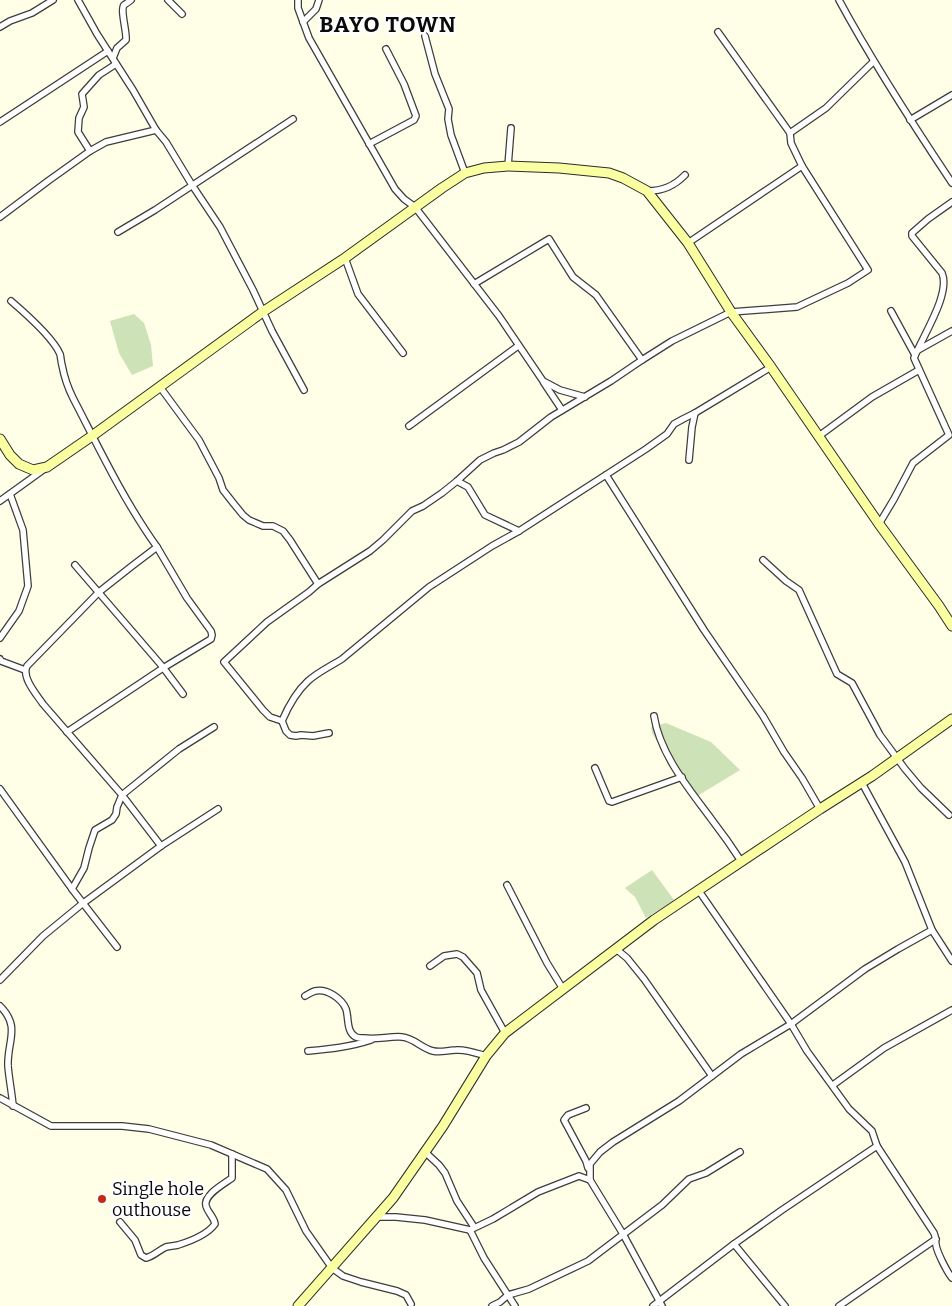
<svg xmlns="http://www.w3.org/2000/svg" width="952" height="1306" font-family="Bitter,serif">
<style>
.cemetery{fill:#cde2b7}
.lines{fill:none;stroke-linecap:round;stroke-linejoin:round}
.minor-casing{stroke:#3d3d3d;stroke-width:8}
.secondary-casing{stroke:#2c2c2c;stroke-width:11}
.minor{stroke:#fff;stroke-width:5.5}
.secondary{stroke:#faffa1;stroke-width:9}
.poi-dot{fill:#c62915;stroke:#fff;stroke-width:2}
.labels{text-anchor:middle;stroke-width:5;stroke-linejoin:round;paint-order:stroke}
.poi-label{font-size:18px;fill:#0a0a0a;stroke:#fff;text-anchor:start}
.district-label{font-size:22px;font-weight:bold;letter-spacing:1px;fill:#0a0a0a;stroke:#fff}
</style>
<rect width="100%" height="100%" fill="#fffee6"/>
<g class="cemetery">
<path d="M134 314 144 323 151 345 153 366 132 375 119 353 110 321Z"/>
<path d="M666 723 711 742 740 770 694 798 652 733 651 727Z"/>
<path d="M652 870 674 900 646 918 635 897 625 888Z"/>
</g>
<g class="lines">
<defs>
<g id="minor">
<path d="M78 0 97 34 133 90 156 130 166 142 192 185 220 227 253 290 272 331 304 390"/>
<path d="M168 0 182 14"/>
<path d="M298 0V8L309 38 395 189 404 199 415 207 499 316 543 381 560 390 585 397"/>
<path d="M839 0C873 63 912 123 952 183"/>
<path d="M303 22 316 9 319 0"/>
<path d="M0 27 10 21 32 13 53 0"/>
<path d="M718 32 790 133 791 143 802 166"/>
<path d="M425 36 435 74 449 109 448 119 451 135 465 173"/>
<path d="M113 58 117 48 126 40C127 32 120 10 124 5 124 5 130 1 131 0"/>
<path d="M910 120 952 95"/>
<path d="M0 122 108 51"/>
<path d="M790 133 826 108 873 62"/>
<path d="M369 144 414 120 416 116 404 84 386 49"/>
<path d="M90 151 78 132 79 118 84 107 82 94 99 75 116 64"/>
<path d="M508 166 511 128"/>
<path d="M647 191C663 191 674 186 685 175"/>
<path d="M0 217 48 181 90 151 106 142 156 130"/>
<path d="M118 232 155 210 293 119"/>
<path d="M345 258 358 294 403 353"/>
<path d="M474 284 549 239 573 277 596 295 642 360"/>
<path d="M11 301C25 313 53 338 60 354 61 358 61 362 62 365 64 376 68 388 73 398 99 448 124 501 157 547L132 566 99 592 27 666C21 677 37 695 43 704L122 795 161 846"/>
<path d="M891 311 915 355"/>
<path d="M918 350 952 331"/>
<path d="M544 383 562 410"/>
<path d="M160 387 199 440 219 478 223 490 234 504 243 515 249 520 263 526H273L283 531 290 540 318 584"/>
<path d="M409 426 518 346"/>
<path d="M819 436 872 397 919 370"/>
<path d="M689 460 692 427 695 413"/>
<path d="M606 475 704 630 763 716 784 752 802 778 820 809"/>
<path d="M457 481 468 487 485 515 519 531"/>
<path d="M0 501 43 470"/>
<path d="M879 524 894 499 913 463 949 435 914 358C922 337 951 294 942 273L912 236V233L928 219 952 202"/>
<path d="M763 560 786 581 799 590 837 674 852 683 880 735 905 769 921 788 949 815"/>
<path d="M75 565 162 666 183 694"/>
<path d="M0 638 19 611 28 586 23 530 10 494"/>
<path d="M0 659 1 661 25 670"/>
<path d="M654 716C660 755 690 790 712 820 722 833 732 847 741 861"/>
<path d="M282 721 270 717 263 710 224 662 267 622 309 592 318 584 370 551 383 540 412 511 423 506 442 493 457 481 480 460 494 453 503 450 519 442 551 417 611 381 642 360 672 341 731 312 797 307 848 283 868 270 802 166 688 243"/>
<path d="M67 732 163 668 211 639 212 635 211 631 187 598 157 547"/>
<path d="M329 733 313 736 301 735 296 736 290 735 286 731 282 721C288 707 296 692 308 681 318 672 331 666 342 659L429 587 492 546 519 531 646 449 667 434 674 424 683 419 695 413 771 367"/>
<path d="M595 768 609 801 612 802 682 777"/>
<path d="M862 783 905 862 932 930 952 961"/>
<path d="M0 789 72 889"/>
<path d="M507 885 547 963 563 989"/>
<path d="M699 891 791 1024 807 1051 849 1109 872 1131 877 1146 934 1233C936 1237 935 1240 936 1245 937 1252 947 1272 952 1278"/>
<path d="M117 947 72 889 84 868 89 848 95 830 112 820 116 814 117 807 122 795 179 749 214 727"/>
<path d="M616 949 627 958 644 979 712 1076"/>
<path d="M430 966 444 956 457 954 463 957 477 973 481 990 505 1033"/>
<path d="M0 980 43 936 82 904 161 846 218 809"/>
<path d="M305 996C309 994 311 992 315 991 327 988 342 999 346 1009 349 1018 346 1032 356 1037 358 1038 361 1038 364 1038 377 1040 389 1036 402 1037 414 1038 421 1048 433 1051 441 1053 448 1050 456 1050 466 1049 476 1053 486 1056"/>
<path d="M0 1006C21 1027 7 1041 8 1066 9 1079 12 1093 13 1106"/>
<path d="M308 1051C330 1049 350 1047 371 1040"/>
<path d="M833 1085 884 1048 952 1010"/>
<path d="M0 1098 51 1126H122L149 1129 211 1145 267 1169 286 1190 306 1231 332 1268 343 1276 361 1282 397 1291 406 1295 411 1304"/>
<path d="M586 1108 568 1115 564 1120 586 1161 588 1168"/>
<path d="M425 1152 439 1165 445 1173 457 1201 474 1227"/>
<path d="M376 1217H396L425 1220 470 1230 493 1219 538 1192 579 1176 590 1180"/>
<path d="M120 1222 135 1240 141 1255 146 1258C154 1256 159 1250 166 1247 170 1246 174 1246 178 1245 191 1241 207 1235 215 1224 214 1217 208 1213 206 1206 203 1195 224 1184 232 1178V1154"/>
<path d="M470 1230 484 1258 515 1306"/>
<path d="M734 1244 785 1306"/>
<path d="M492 1306 500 1302 508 1295 529 1289 588 1261 662 1205 689 1179 706 1173 740 1152"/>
<path d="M653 1306 734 1244 782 1210 877 1146"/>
<path d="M662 1306 623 1234 590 1180V1164L600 1152 613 1142 679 1101 741 1054 791 1024 865 969 898 949 932 930"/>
<path d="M839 1306 936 1239"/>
</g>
<g id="secondary">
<path d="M0 439 10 455 19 464 33 470 47 467 92 436 264 311 345 258 442 188 465 173 484 168 508 166 559 168 609 173 623 178 647 191 688 243 731 312 771 367 879 524 939 606 952 626"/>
<path d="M298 1306 393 1198 443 1126 486 1056 505 1033 654 920 820 809 872 776 952 719"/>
</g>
</defs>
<use href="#minor" class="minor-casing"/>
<use href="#secondary" class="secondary-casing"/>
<use href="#minor" class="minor"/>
<use href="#secondary" class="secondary"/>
</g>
<circle class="poi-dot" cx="102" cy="1199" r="5"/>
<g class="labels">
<g class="poi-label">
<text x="112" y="1195">Single hole<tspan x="112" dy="21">outhouse</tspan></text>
</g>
<g class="district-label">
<text x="388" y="32">BAYO TOWN</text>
</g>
</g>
</svg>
